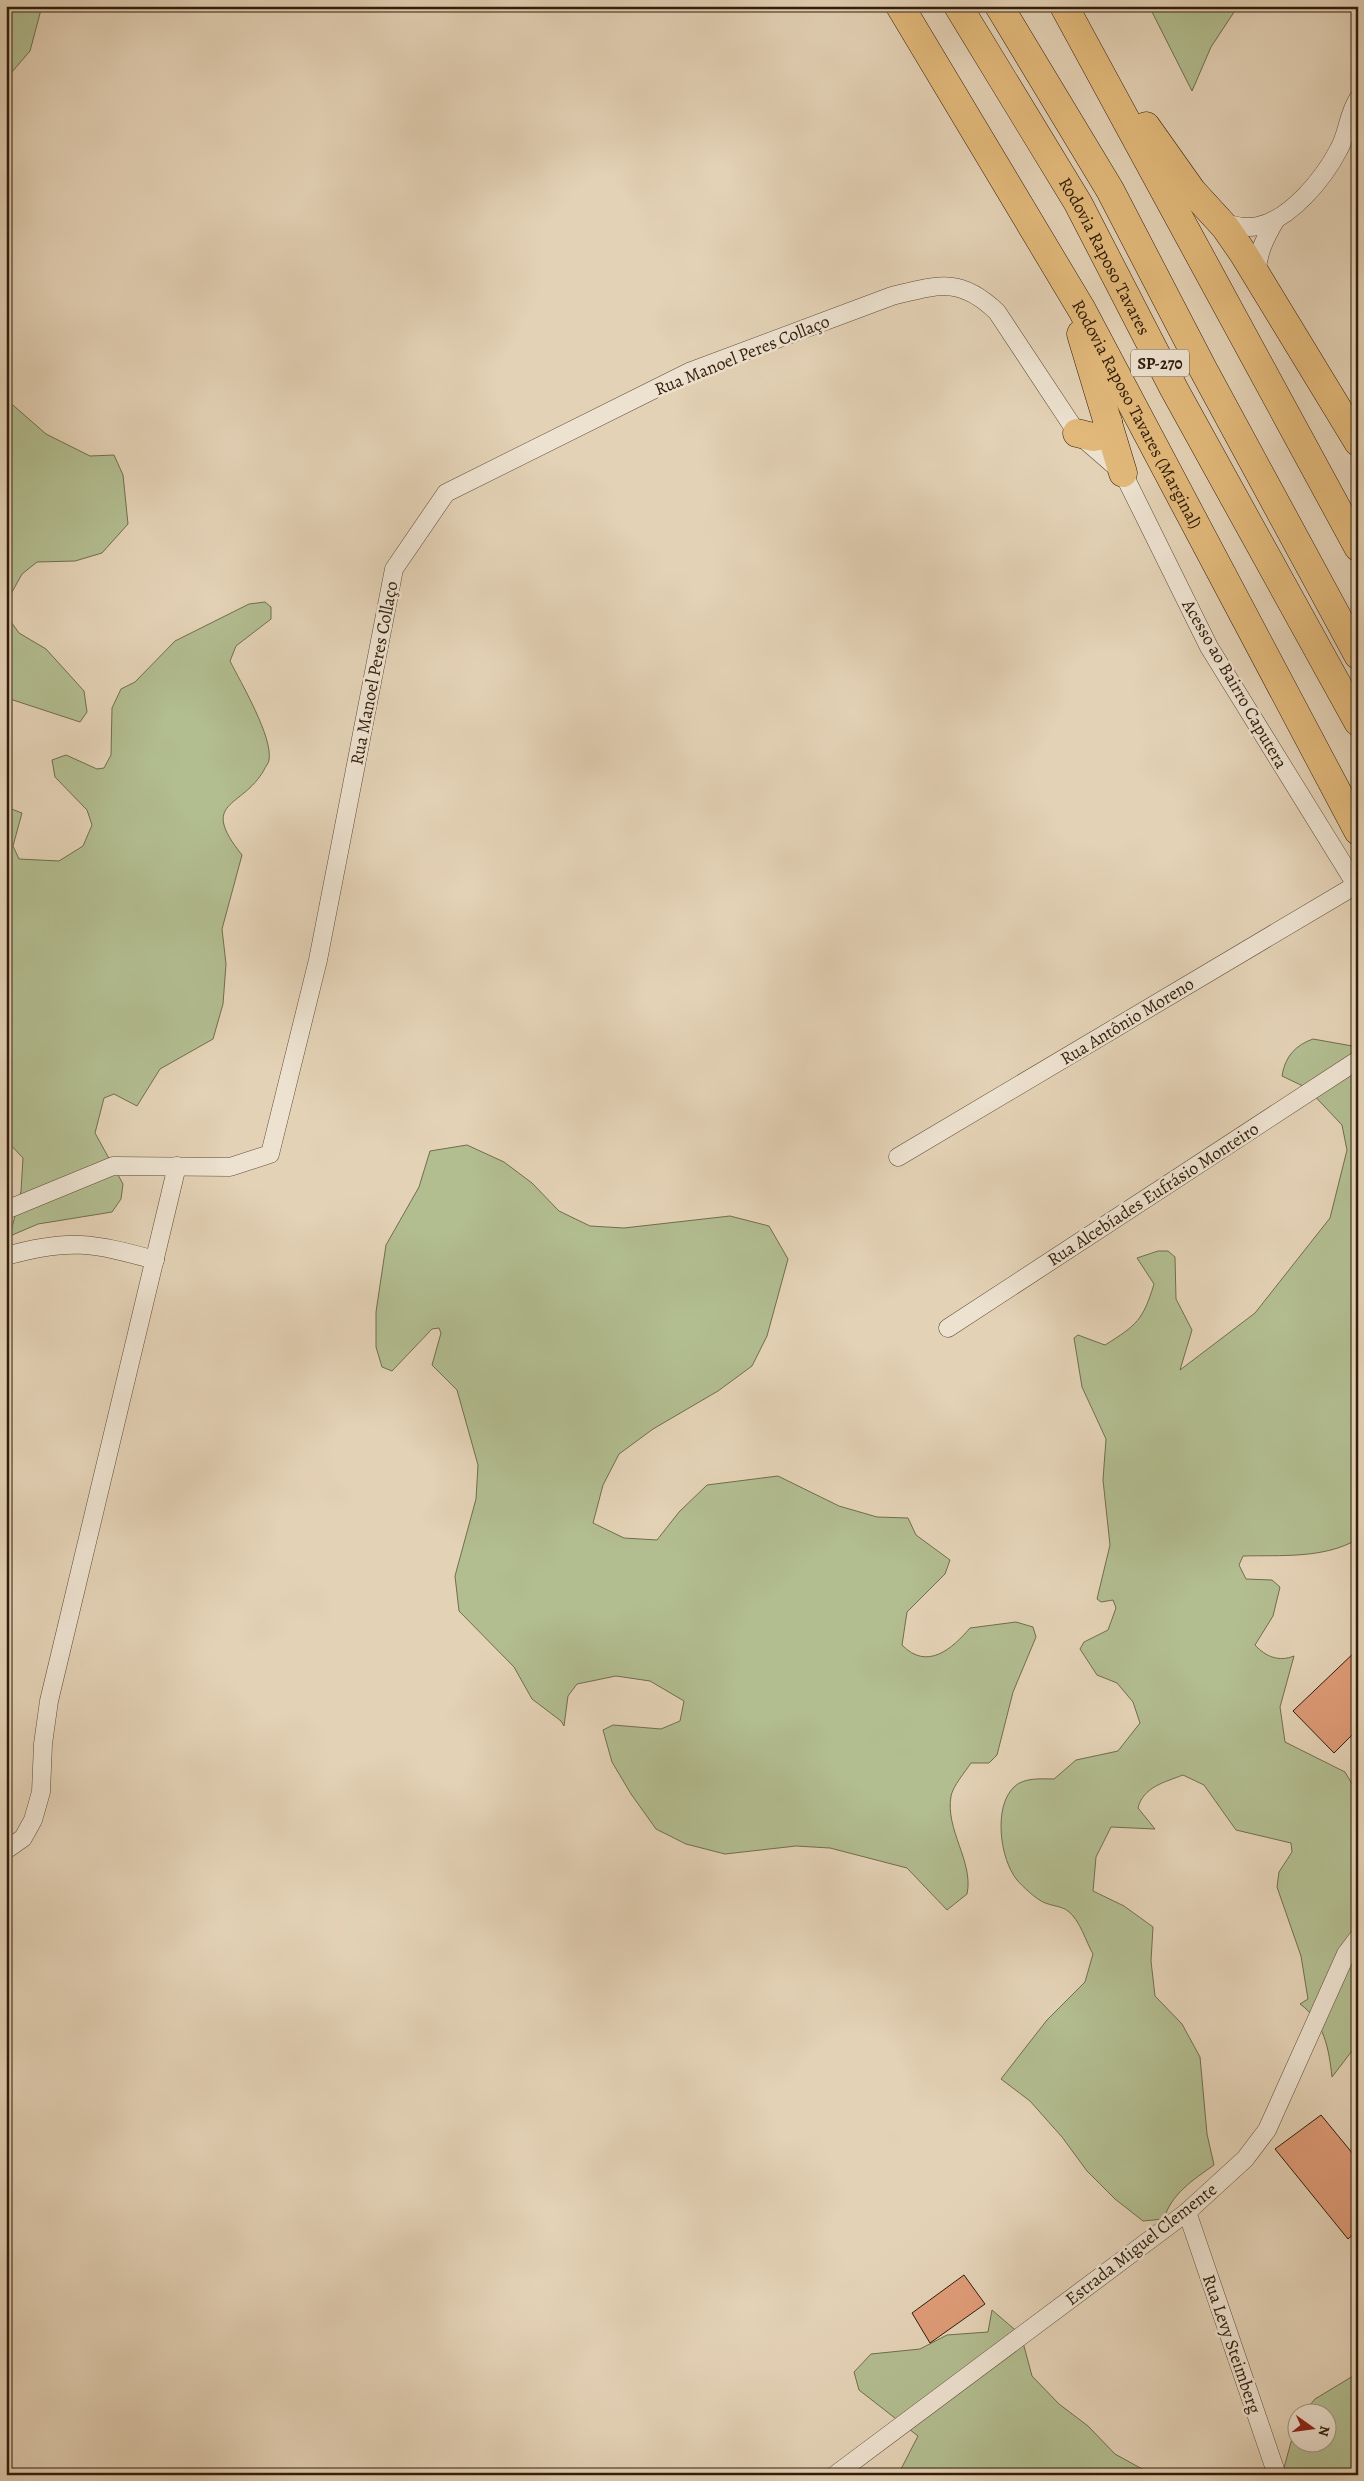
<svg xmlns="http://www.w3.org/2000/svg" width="1364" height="2481" font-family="Alegreya,serif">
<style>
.green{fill:#b2bd90;stroke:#716d4d}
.building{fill:#de9b77;stroke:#301d0a}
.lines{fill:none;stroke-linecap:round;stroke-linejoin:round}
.street-casing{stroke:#5d4a35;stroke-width:19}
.highway-casing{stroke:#301d0a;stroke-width:29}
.street{stroke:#ede2d0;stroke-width:18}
.highway{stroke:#e2b97b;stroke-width:28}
.labels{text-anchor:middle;stroke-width:5;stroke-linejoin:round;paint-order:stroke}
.shield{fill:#ede2d0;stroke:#695845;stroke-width:1}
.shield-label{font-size:16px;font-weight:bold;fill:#301d0a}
.street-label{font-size:18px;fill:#301d0a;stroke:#ede2d0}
</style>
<rect width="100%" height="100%" fill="#e4d2b6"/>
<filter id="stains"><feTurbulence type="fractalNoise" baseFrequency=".004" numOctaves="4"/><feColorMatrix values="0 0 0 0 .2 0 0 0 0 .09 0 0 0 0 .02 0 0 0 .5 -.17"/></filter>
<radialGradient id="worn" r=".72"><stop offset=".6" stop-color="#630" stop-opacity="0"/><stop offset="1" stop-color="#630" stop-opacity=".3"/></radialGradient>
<g class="green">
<path d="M6 6H42L30 51 6 79Z"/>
<path d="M1149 6H1238L1211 47 1192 91Z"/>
<path d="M6 399 46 434 90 456 114 455 123 475 128 524 102 553 75 561 37 562 22 574 7 601 9 619 19 633 46 649 84 691 87 712 80 722 13 700H6Z"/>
<path d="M265 602 271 607V619L236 646 230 661C241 683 273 737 269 760 269 763 265 767 264 770 242 809 198 800 242 855L222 929 226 964 223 1004 213 1039 160 1069 137 1106 114 1094 104 1098 95 1133 123 1184 121 1199 112 1212 38 1224 10 1236 21 1191 23 1158 6 1140V807L22 813 13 846 19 859 59 861 83 846 92 825 87 810 55 777 52 760 66 755 97 769 104 768 111 755 112 708 121 689 135 682 175 641 249 604Z"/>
<path d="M1313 1039 1358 1047V1539C1324 1559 1281 1555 1243 1556L1239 1565 1246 1579 1272 1580 1280 1587 1273 1616 1255 1645C1266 1657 1279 1662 1294 1656L1280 1707 1285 1742 1345 1772 1358 1794V2043L1332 2077C1329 2049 1324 2021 1300 2004L1308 1999 1301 1956 1277 1887 1279 1872 1292 1852 1291 1843 1236 1830 1204 1785 1183 1775C1165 1782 1143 1787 1138 1808L1155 1829 1111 1827 1096 1857 1093 1891 1124 1906 1153 1927 1151 1961 1155 1996 1182 2024 1200 2057 1207 2134 1214 2165C1193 2180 1171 2194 1164 2219L1143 2221 1115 2199 1087 2171 1062 2137 1030 2101 1001 2079 1047 2020 1085 1982 1093 1954C1086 1942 1080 1920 1068 1911 1062 1906 1051 1906 1043 1902 1035 1898 1023 1887 1017 1880 1000 1859 993 1807 1014 1787 1024 1777 1042 1779 1054 1779L1076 1760 1118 1751 1140 1723 1133 1702 1117 1683 1097 1675 1080 1649 1084 1642 1108 1630 1116 1608 1113 1600 1101 1602 1097 1599 1110 1545 1103 1480 1106 1439 1082 1387 1074 1338 1078 1335 1105 1345C1137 1325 1143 1320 1154 1284L1137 1258 1158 1251H1168L1175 1257 1176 1299 1192 1330 1180 1370 1255 1313 1330 1218 1347 1150 1342 1125 1307 1088 1282 1076C1285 1056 1296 1045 1313 1039Z"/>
<path d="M467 1145 504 1162 532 1183 559 1211 590 1226 624 1228 730 1216 769 1226 788 1259 767 1336 752 1366 718 1391 653 1429 619 1454 603 1485 593 1523 624 1538 657 1540 679 1512 707 1485 778 1476 839 1506 877 1517 908 1518 916 1535 950 1560 945 1574 907 1612 902 1645C927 1671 952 1649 970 1628L1016 1622 1033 1627 1036 1637 1013 1692 997 1755 989 1763H971C965 1772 953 1786 951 1796 945 1830 974 1862 967 1894L947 1910 907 1868 830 1848 796 1846 725 1854 686 1844 656 1829 631 1794 612 1762 603 1730 613 1725 661 1729 680 1721 684 1701 650 1681 616 1676 577 1684 568 1696 564 1726 561 1721 532 1699 514 1667 459 1611 455 1576 476 1499 478 1465 457 1390 432 1365 441 1333 439 1328 432 1329 392 1371 382 1367 376 1347V1312L386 1245 419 1187 430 1151Z"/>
<path d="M992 2310 1021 2335 1032 2376 1059 2404 1088 2426 1115 2454 1153 2475H902L900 2471 918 2436 859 2390 854 2372 871 2354 920 2349 947 2335 988 2332Z"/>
<path d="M1358 2373V2475H1282L1296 2424V2444H1326V2414L1303 2413 1315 2399Z"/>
</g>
<g class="building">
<path d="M1358 1649V1729L1334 1753 1293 1711Z"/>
<path d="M1321 2115 1358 2160V2230L1348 2239 1275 2149Z"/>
<path d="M964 2275 985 2304 930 2343 912 2313Z"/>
</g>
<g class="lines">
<defs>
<g id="street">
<path d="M1220 222C1233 225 1245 229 1258 226 1291 219 1324 178 1339 149 1348 133 1348 114 1358 99"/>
<path d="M1257 276C1256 256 1265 238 1275 221"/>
<path d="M898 1157 1356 885"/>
<path d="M6 1210 113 1166 230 1167 270 1154 318 960 394 569 446 493 689 372 892 296C937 285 960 276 997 312L1077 433 1123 473 1209 647 1358 888"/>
<path d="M6 1256C69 1238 93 1243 155 1260"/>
<path d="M948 1328 1358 1060"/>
<path d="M6 1850 23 1838 33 1820 41 1792 43 1744 49 1701 177 1166"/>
<path d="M1187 2212 1277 2475"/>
<path d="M835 2475 1187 2212 1245 2159 1267 2130 1346 1954 1358 1938"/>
</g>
<g id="highway">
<path id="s1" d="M900 6 1082 310 1358 831"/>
<path id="s2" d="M958 6 1078 203 1174 389 1358 722"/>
<path d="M999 6 1110 190 1203 369 1358 655"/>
<path d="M1064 6 1358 547"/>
<path d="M1146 126 1192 191 1225 227 1243 253 1358 442"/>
<path d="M1081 334 1123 473"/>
<path d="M1077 433 1093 437 1105 435 1108 422"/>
</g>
</defs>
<use href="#street" class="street-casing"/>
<use href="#highway" class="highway-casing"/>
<use href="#street" class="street"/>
<use href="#highway" class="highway"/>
</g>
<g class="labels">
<rect class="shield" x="1131" y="349.5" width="58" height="27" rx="4"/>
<g class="shield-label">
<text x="1160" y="369">SP-270</text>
</g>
<g class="street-label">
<text dy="6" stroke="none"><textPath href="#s2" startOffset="290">Rodovia Raposo Tavares</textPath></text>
<text transform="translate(742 355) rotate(-22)" y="6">Rua Manoel Peres Collaço</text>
<text dy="6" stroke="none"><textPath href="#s1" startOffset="472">Rodovia Raposo Tavares (Marginal)</textPath></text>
<text transform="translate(374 673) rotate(-79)" y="6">Rua Manoel Peres Collaço</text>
<text transform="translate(1235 684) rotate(60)" y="6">Acesso ao Bairro Caputera</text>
<text transform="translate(1127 1021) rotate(-31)" y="6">Rua Antônio Moreno</text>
<text transform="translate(1153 1194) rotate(-33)" y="6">Rua Alcebíades Eufrásio Monteiro</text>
<text transform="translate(1141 2244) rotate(-38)" y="6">Estrada Miguel Clemente</text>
<text transform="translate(1232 2344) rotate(71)" y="6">Rua Levy Steimberg</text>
</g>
</g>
<rect width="1364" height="2481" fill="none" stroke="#e4d2b6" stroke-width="25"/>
<rect x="8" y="8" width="1349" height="2466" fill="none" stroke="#301d0a" stroke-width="2.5"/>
<rect x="12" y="12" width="1339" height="2456" fill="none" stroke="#301d0a"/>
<g transform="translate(1312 2428) rotate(104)"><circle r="24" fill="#ede2d0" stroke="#a19381"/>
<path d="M0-4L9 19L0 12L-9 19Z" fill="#8f2418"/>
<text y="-8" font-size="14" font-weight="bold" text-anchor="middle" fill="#301d0a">N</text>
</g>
<rect width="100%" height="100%" filter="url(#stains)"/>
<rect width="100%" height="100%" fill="url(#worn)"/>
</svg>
